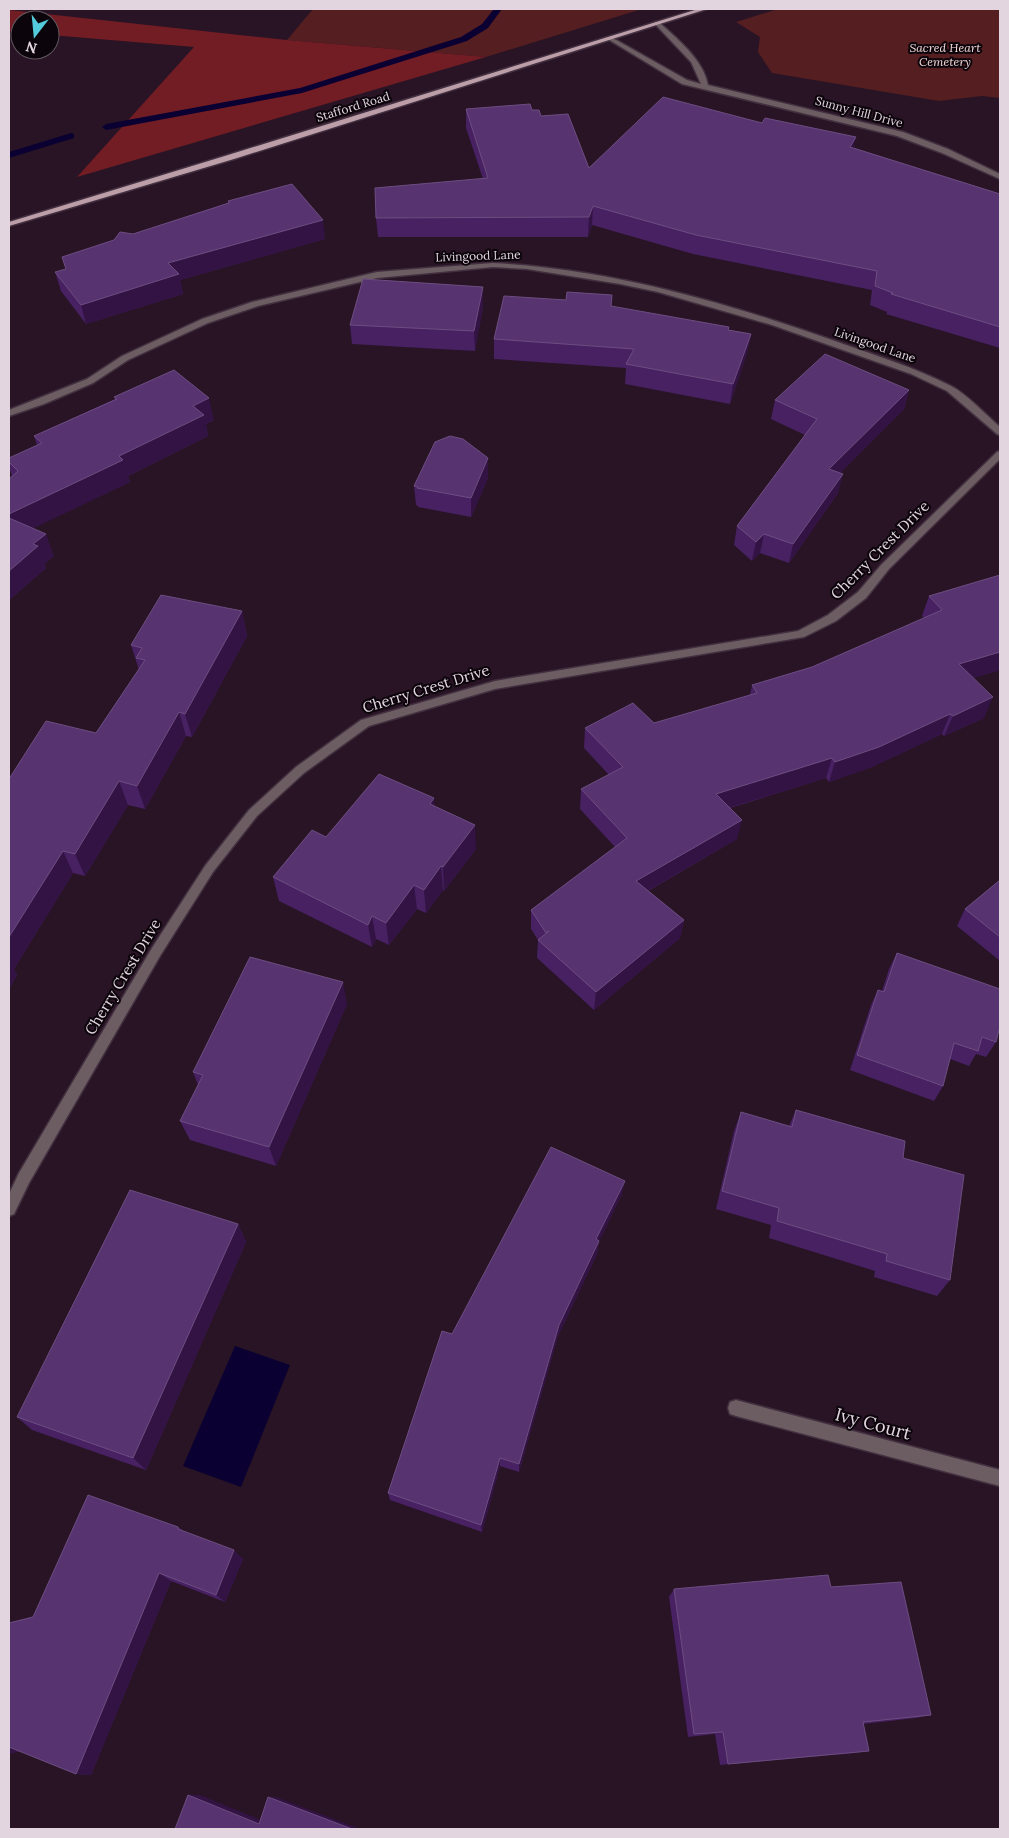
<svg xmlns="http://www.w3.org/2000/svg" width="1009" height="1838" font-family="Lora,serif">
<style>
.green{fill:#551e20}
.forest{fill:#721d24}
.water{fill:#0b0032}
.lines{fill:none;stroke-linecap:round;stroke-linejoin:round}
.stream{fill:#0b0032;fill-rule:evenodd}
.minor-casing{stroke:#422f3f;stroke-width:3}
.primary-casing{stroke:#422f3f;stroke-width:3}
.minor{fill:#6b5d61;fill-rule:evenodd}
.primary{fill:#bb9ea8;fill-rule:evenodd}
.wall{fill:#472162}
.shaded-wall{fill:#331344}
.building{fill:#57346f;stroke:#6d4d81}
.labels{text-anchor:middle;stroke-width:4;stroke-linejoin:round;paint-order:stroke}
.far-park-label{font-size:12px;font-style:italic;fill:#f4d9d8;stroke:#0b040a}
.far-street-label{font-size:12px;fill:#e2d5e0;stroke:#0b040a}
.street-label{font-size:15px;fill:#e2d5e0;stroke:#0b040a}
.near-street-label{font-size:18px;fill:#e2d5e0;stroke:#0b040a}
</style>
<rect width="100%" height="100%" fill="#281425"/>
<g class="green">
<path d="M313 9H642L486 57 287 40Z"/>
<path d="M778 9H1000V98L982 96 939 101 772 73 758 52 760 37 736 22Z"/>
</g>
<path class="forest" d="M9 10 287 40 486 57 77 177 194 47 50 35V20H20V32L9 31Z"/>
<path class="water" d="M235 1346 290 1365 241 1487 183 1466Z"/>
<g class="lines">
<g class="stream">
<path d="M494 9H502L488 28 467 41 302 93 106 130 102 127 106 124 300 88 461 37 482 24Z"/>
<path d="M71 133 74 134V138L9 158V152Z"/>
</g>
<defs>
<g id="minor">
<path d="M655 22H659C678 40 703 59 708 85L903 132 948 149 1000 174V179L942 153 897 136 682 84 606 38 611 37 687 80 701 84 691 62 655 24Z"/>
<path d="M493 263C611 269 724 302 835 341 874 355 914 367 951 386 968 395 986 415 1000 427V435L997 434 947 391 911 374 772 325 658 292 620 284 527 269 493 267 377 278 258 306 208 323 128 360 93 383 44 404 9 416V410L87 379 122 356 202 319 252 302 377 272Z"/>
<path d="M1000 451V459L889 569 866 598 836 621 804 637 495 689 369 726 304 773 257 816 213 872 160 956 29 1183 14 1214 9 1216V1194L19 1173 152 948 205 866 249 810 296 767 361 720 495 681 798 631 828 615 858 592 881 565 997 452Z"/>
<path d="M736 1400 1000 1470V1486L736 1416 730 1414 728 1408 730 1402Z"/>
</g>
<path id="primary" d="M698 9H707L234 159 9 226V222L228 155Z"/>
</defs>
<use href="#minor" class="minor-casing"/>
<use href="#primary" class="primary-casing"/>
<use href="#minor" class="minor"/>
<use href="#primary" class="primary"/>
</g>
<g class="wall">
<path d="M466 109 532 110 541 116 589 168 854 148 1000 194V348L886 314 887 312 870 305 872 290 693 254 592 225 588 237H378L376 218 483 179 466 128Z"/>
<path d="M228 201 325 239 180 280 183 294 86 324 61 291 55 272 66 269 133 234 228 203Z"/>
<path d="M612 295 611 307 751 334 747 353 730 404 625 384 626 368 494 359V339L566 300Z"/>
<path d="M483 306 475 351 352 344 350 325Z"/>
<path d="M909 390 904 409 840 473 838 493 789 563 760 553 752 561 734 545 737 526 805 435 771 419 775 400Z"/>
<path d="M114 397 214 420 206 424 208 436 128 476 130 482 33 528 54 556 44 564 46 568 9 600V479L12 476 9 467V458L37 445 34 436 115 399Z"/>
<path d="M488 458V478L471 517 418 507V506L416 505 414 486Z"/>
<path d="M929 596 1000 670 973 678 984 718 944 736 942 734 872 767 829 782 826 778 730 808 737 839 648 891 684 920 680 938 594 1010 537 958 538 940 531 929V910L615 847 580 809 581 789 609 775 584 748 585 728 654 723 750 695 752 685 812 667 924 618 922 616Z"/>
<path d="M242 611 247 636 192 737 186 736 145 809 128 805 85 876 73 873 14 969 17 975 9 989V779L96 733 139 670 131 645Z"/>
<path d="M434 806 476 849 444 891 443 890 426 913 417 909 389 945 376 939 372 947 279 901 273 877 326 837Z"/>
<path d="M1000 880V961L957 926 965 909Z"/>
<path d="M897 953 996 1042 986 1057 976 1054 969 1066 950 1059 943 1086 934 1101 850 1070 871 1005 878 990 882 991 889 969Z"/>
<path d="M347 1004 276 1166 190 1140 180 1121 198 1085 193 1072Z"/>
<path d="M796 1110 903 1158 950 1280 937 1296 874 1277 875 1271 769 1238 771 1225 716 1209 734 1131 741 1112 789 1126Z"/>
<path d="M622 1194 599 1241 597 1254 558 1336 519 1472 500 1466 482 1532 390 1500 388 1493 452 1334Z"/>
<path d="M238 1224 246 1242 146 1470 32 1430 17 1417Z"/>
<path d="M178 1527 183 1531 243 1559 225 1602 171 1581 91 1775 76 1774 20 1751 9 1754V1623L33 1617Z"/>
<path d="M831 1587 931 1715 916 1718 863 1724 869 1751 855 1753 720 1765 715 1734 688 1737 669 1597 674 1589Z"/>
</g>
<g class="shaded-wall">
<path d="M856 137 852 155 850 147Z"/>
<path d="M593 206 592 225 588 237 589 217Z"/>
<path d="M323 220 325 239 180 280 183 294 86 324 81 305 168 263Z"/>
<path d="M483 287V306L475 351 474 331Z"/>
<path d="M751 334 747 353 730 404 733 384Z"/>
<path d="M909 390 904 409 824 489 829 469Z"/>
<path d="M209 398 214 420 206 424 208 436 128 476 130 482 13 538 9 527V514L119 456 193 406Z"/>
<path d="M488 458V478L471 517V498Z"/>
<path d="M843 474 838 493 789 563 793 544Z"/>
<path d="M46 534 54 556 44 564 46 568 9 600V571L33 544Z"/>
<path d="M764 534 760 553 752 561 756 542Z"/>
<path d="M242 611 247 636 192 737 185 714Z"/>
<path d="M1000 652V670L951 685 959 664Z"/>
<path d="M993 697 984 718 944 736 953 716Z"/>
<path d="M179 712 186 736 145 809 137 786Z"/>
<path d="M950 714 942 734 872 767 829 782 835 762Z"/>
<path d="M832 758 826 778 712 813 716 794Z"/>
<path d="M119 781 128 805 85 876 75 854Z"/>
<path d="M434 798 436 823 430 804Z"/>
<path d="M742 820 737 839 633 899 636 881Z"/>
<path d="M475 825 476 849 444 891 443 867Z"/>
<path d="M63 851 73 873 14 969 17 975 9 989V937Z"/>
<path d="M441 866 443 890 426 913 424 890Z"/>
<path d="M414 885 417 909 389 945 386 923Z"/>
<path d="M372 916 376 939 372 947 368 925Z"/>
<path d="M684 920 680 938 594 1010 596 992Z"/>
<path d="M343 982 347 1004 276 1166 269 1147Z"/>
<path d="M625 1181 622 1194 594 1252 596 1239Z"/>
<path d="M238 1224 246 1242 146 1470 133 1458Z"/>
<path d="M599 1241 597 1254 558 1336 519 1472V1464L559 1325Z"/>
<path d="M500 1458V1466L482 1532 481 1525Z"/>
<path d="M234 1550 243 1559 225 1602 216 1595Z"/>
<path d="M159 1573 171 1581 91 1775 76 1774Z"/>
<path d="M9 1747 27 1749 9 1754Z"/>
<path d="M188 1795H200L268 1823 259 1824Z"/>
<path d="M268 1797H276L360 1829H352Z"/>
</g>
<g class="building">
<path d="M663 97 762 123 765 118 856 137 850 147 1000 194V327L891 294 893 293 875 286 877 271 696 235 593 206 589 217 376 218 375 188 488 178 466 109 530 104 532 110H539L541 116 568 114 589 168Z"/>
<path d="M292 184 323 220 168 263 179 274 81 305 55 272 66 269 62 257 114 240 120 232 133 234 229 203 228 201Z"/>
<path d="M363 279 483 287 474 331 350 325Z"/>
<path d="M567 292 612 295 611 306 729 327 728 330 751 334 733 384 626 364 634 349 494 339 504 296 566 300Z"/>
<path d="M825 354 909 390 829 469 843 474 793 544 764 534 756 542 737 526 817 419 775 400Z"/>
<path d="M174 370 209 398 193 406 204 415 119 456 123 460 9 514V479L18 471 9 462V458L42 443 34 436 117 399 114 397Z"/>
<path d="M450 436 463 439 488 458 471 498 417 488 418 487 414 486 435 442Z"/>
<path d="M9 518 46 534 33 544 38 546 9 571Z"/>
<path d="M1000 575V652L959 664 993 697 953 716 950 714 879 747 835 762 832 758 716 794 742 820 636 881 684 920 596 992 538 940 549 931 546 933 531 910 627 838 581 789 623 767 585 728 633 703 654 723 757 693 752 685 812 667 942 610 929 596Z"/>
<path d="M161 595 242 611 185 714 179 712 137 786 119 781 75 854 63 851 9 937V779L46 721 96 733 145 660 136 658 142 648 131 645Z"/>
<path d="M379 774 434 798 430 804 475 825 443 867 441 866 424 890 414 885 386 923 372 916 368 925 273 877 312 830 326 837Z"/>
<path d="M1000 880V937L965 909Z"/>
<path d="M897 953 1000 989V1026L996 1042 982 1037 978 1051 954 1043 943 1086 857 1055 878 990 884 992Z"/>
<path d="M250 957 343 982 269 1147 180 1121 203 1075 193 1072Z"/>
<path d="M796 1110 905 1141 903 1158 964 1175 950 1280 886 1261 887 1254 777 1221 779 1208 722 1191 741 1112 792 1127Z"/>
<path d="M551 1147 625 1181 596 1239 599 1241 559 1325 519 1464 500 1458 481 1525 388 1493 442 1331 452 1334Z"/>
<path d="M130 1190 238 1224 133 1458 17 1417Z"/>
<path d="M88 1495 178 1527V1529L234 1550 216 1595 159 1573 76 1774 9 1747V1623L33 1617Z"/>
<path d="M828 1575 831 1587 901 1582 931 1715 863 1722 869 1751 728 1764 723 1732 694 1734 674 1589Z"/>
<path d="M188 1795 259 1824 268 1797 352 1829H175Z"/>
</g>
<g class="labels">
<g class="far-park-label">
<text x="945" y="52">Sacred Heart<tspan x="945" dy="14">Cemetery</tspan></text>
</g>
<g class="far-street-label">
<text transform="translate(353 107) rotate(-17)" y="4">Stafford Road</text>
<text transform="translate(859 112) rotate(15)" y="4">Sunny Hill Drive</text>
<text transform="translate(478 256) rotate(-2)" y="4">Livingood Lane</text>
<text transform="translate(875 345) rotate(19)" y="4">Livingood Lane</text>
</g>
<g class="street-label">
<text transform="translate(880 550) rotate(-45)" y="5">Cherry Crest Drive</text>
<text transform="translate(426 689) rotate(-17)" y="5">Cherry Crest Drive</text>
<text transform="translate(123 977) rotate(-59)" y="5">Cherry Crest Drive</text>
</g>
<g class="near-street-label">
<text transform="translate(873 1424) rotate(15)" y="6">Ivy Court</text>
</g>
</g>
<rect width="1009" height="1838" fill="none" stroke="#e2d5e0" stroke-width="20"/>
<g transform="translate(35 35) rotate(196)"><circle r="24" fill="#0b040a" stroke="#615860"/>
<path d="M0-4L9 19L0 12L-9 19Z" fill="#53cbdb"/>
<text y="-8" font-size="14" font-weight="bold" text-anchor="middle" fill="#e2d5e0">N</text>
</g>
</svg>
